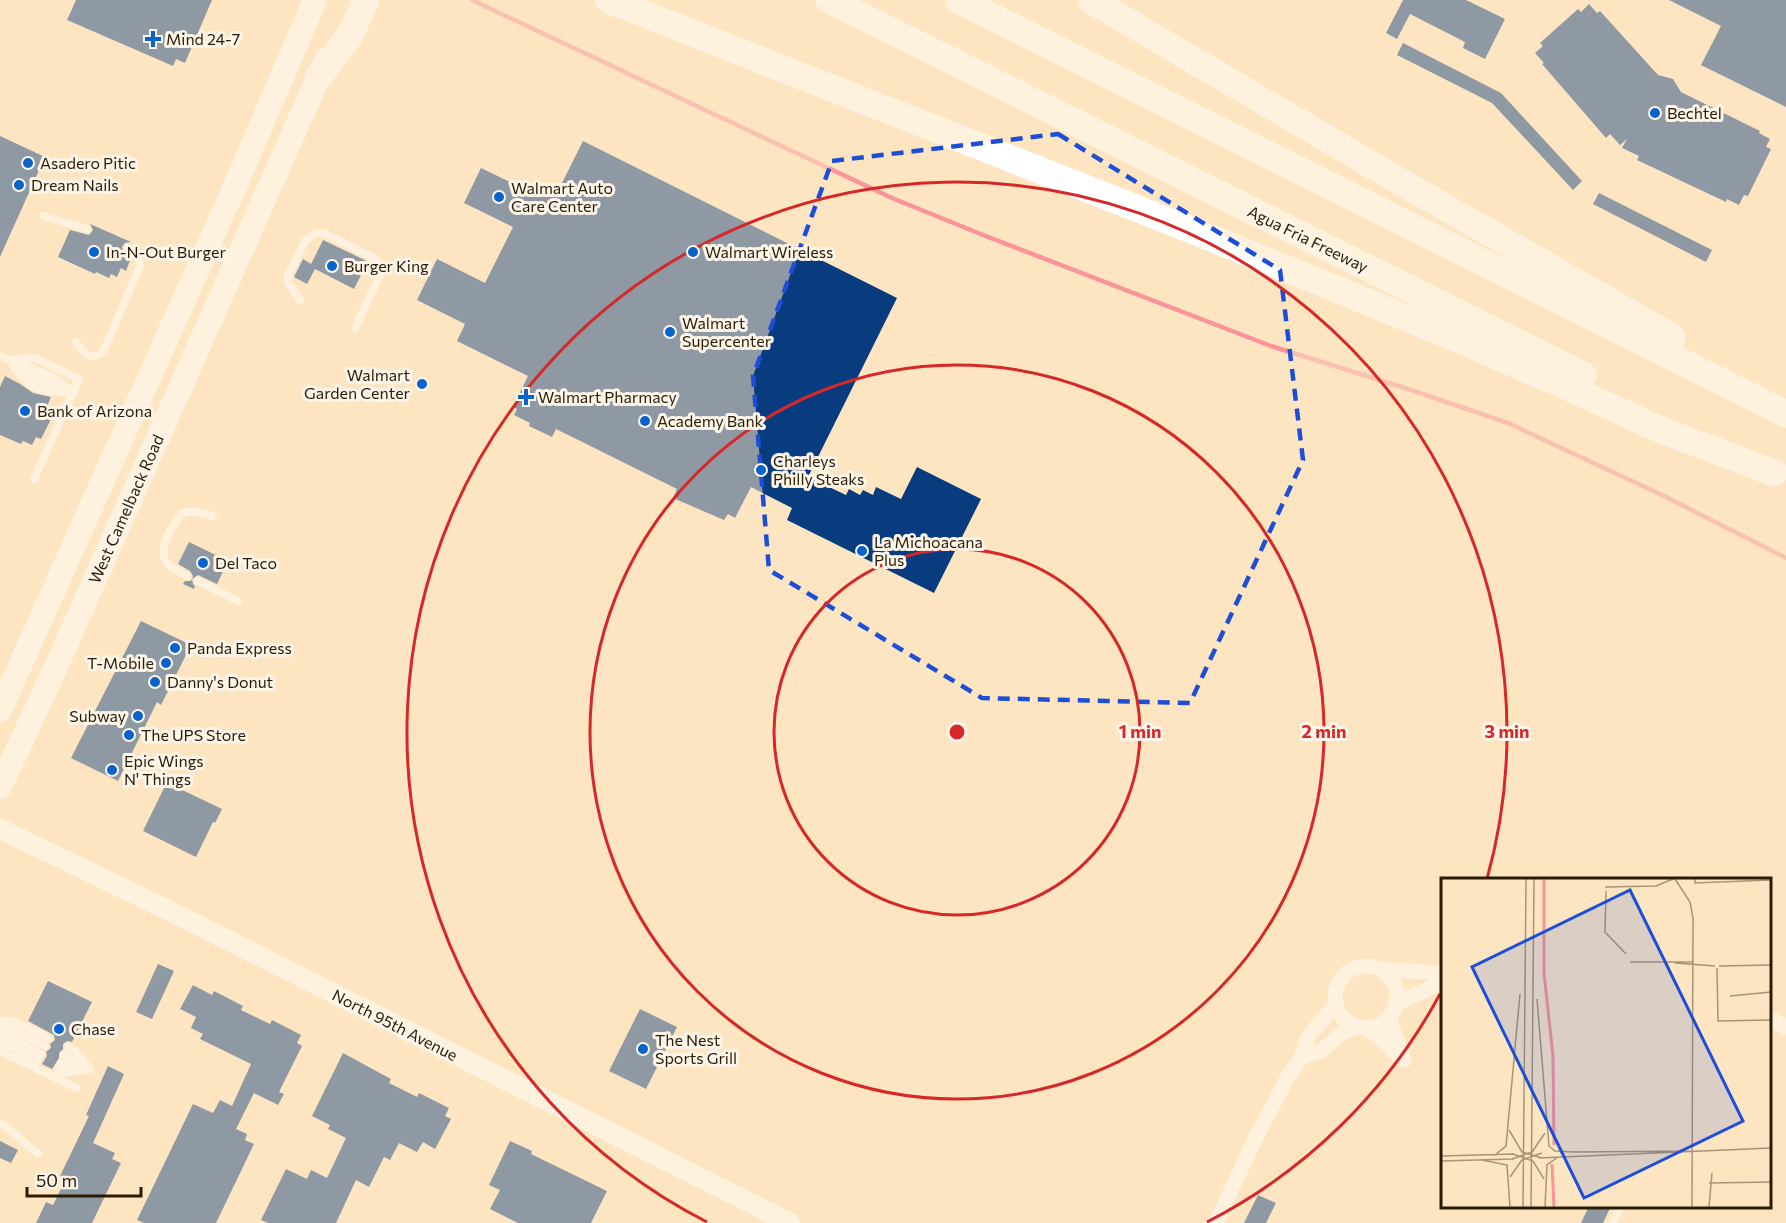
<svg xmlns="http://www.w3.org/2000/svg" width="1786" height="1223" font-family="Commissioner,sans-serif">
<style>
.lines{fill:none;stroke-linecap:round;stroke-linejoin:round}
.stream{stroke:#f99499;stroke-width:4.5}
.building{fill:#083c7e}
.service{stroke:#fff;stroke-width:8}
.minor{stroke:#fff;stroke-width:15}
.tertiary{stroke:#fff;stroke-width:20}
.primary{stroke:#fff;stroke-width:24}
.motorway{stroke:#fff;stroke-width:27}
.marked{fill:none;stroke:#1d4ed8;stroke-width:4.5;stroke-dasharray:12 8;stroke-linejoin:round}
.ring{fill:none;stroke:#d62828;stroke-width:3}
.poi-dot{fill:#0963cc;stroke:#fdf5e9;stroke-width:2}
.labels{text-anchor:middle;stroke-width:6;stroke-linejoin:round;paint-order:stroke}
.poi-label{font-size:16px;fill:#2a1b03;stroke:#fdf5e9;text-anchor:start}
.street-label{font-size:16px;fill:#2a1b03;stroke:#fdf5e9}
.inset-river{fill:none;stroke:#f99499;stroke-width:3}
.inset-road{fill:none;stroke:#a99476;stroke-width:1.5}
.view{fill:#1d4ed8;fill-opacity:0.15;stroke:#1d4ed8;stroke-width:3}
.inset-edge{fill:none;stroke:#2a1b03;stroke-width:3}
.centre{fill:#d62828;stroke:#fdf5e9;stroke-width:3}
.ring-label{font-size:18px;text-anchor:middle;font-weight:bold;fill:#d62828;stroke:#fdf5e9;stroke-width:6;stroke-linejoin:round;paint-order:stroke}
</style>
<rect width="100%" height="100%" fill="#fde5c2"/>
<g class="lines">
<path class="stream" d="M472 0 892 198 983 235 1271 346 1405 388 1508 423 1664 496 1786 558"/>
</g>
<g class="building">
<path d="M76 0H212L185 63 176 59 173 66 67 20Z"/>
<path d="M1403 0H1466L1505 19 1485 59 1463 48 1465 42 1410 14 1397 39 1386 33Z"/>
<path d="M1669 0H1786V107L1701 65 1721 26Z"/>
<path d="M1589 4 1597 13 1600 11 1658 75 1673 79 1681 92 1760 131 1759 133 1770 139 1766 147 1771 149 1748 196 1744 195 1739 205 1727 199 1726 202 1637 160 1639 156 1622 148 1627 139 1620 145 1610 134 1606 138 1542 64 1544 63 1535 53 1543 46 1540 43 1578 9 1581 12Z"/>
<path d="M1403 43 1501 93 1582 181 1573 190 1492 103 1397 55Z"/>
<path d="M0 136 45 157 0 257Z"/>
<path d="M583 141 897 298 808 477 846 495 849 489 860 495 863 490 873 495 876 487 901 499 917 467 981 499 934 593 787 520 792 508 751 487 735 518 728 514 724 520 673 498 677 489 556 429 552 437 529 426 530 423 514 415 517 409 513 407 528 376 457 341 465 324 417 300 437 259 485 283 513 227 464 203 481 168 531 192 534 184 556 195Z"/>
<path d="M1599 193 1712 250 1706 262 1593 204Z"/>
<path d="M90 224 131 242 125 243 122 247 124 255 131 258 126 271 121 268 117 277 111 274 109 278 96 272 95 274 58 257 70 230 89 235 93 230Z"/>
<path d="M323 240 371 263H367L354 289 315 269 307 284 294 277 303 259 311 264Z"/>
<path d="M5 376 20 384 33 393 51 397 46 409 54 413 41 439 36 437 32 445 23 441 21 444 0 435V387Z"/>
<path d="M189 542 228 561 217 584 198 575 192 579 193 584 195 586 194 589 183 584 185 581H191L193 576 190 571 178 564Z"/>
<path d="M141 621 191 645 161 705 157 702 118 781 71 758Z"/>
<path d="M165 786 172 789 174 786 222 809 215 823 213 822 196 857 143 831Z"/>
<path d="M158 964 174 971 152 1019 136 1012Z"/>
<path d="M48 981 92 1002 72 1042 67 1041 63 1044V1049L59 1053V1058L52 1069 42 1064 47 1056 46 1052 51 1048 50 1044 55 1040 54 1035 28 1021Z"/>
<path d="M193 985 212 995 214 991 243 1006 241 1010 270 1024 272 1020 301 1035 297 1043 302 1046 279 1092 284 1094 278 1105 254 1093 236 1129 247 1134 245 1140 254 1144 216 1223H144L137 1220 193 1104 213 1113 220 1100 232 1106 251 1064 200 1039 203 1034 191 1028 196 1017 180 1009Z"/>
<path d="M640 1009 677 1027 646 1089 609 1071Z"/>
<path d="M343 1053 391 1079 389 1083 417 1097 419 1093 449 1108 445 1116 451 1119 435 1149 423 1142 417 1152 399 1143 390 1160 384 1157 369 1187 356 1180 336 1223H268L261 1220 286 1169 307 1179 311 1170 327 1178 346 1138 328 1129 330 1125 312 1116Z"/>
<path d="M108 1066 124 1074 93 1143 115 1153 112 1159 121 1163 92 1223H36L46 1202 53 1205 66 1178 60 1176 89 1116 86 1115Z"/>
<path d="M0 1141 18 1150 11 1163 0 1158Z"/>
<path d="M510 1141 532 1151 531 1154 607 1191 591 1223H518L490 1209 500 1190 489 1185Z"/>
<path d="M1258 1195 1276 1203 1266 1223H1244Z"/>
<path d="M1589 1206H1611L1603 1223H1581Z"/>
</g>
<g class="lines">
<g class="service">
<path d="M43 216 87 229"/>
<path d="M300 300 288 282V275L305 241 316 233H324L374 258C379 263 381 267 380 275L355 328"/>
<path d="M76 342C84 354 93 363 104 350L140 266 138 256 128 248"/>
<path d="M0 356 53 377 74 392"/>
<path d="M9 360 35 358 79 379 34 479"/>
<path d="M9 360C32 391 35 392 74 392"/>
<path d="M18 367 29 376 64 389"/>
<path d="M187 576C181 573 171 569 167 563 156 549 173 525 181 514 192 509 202 513 213 516"/>
<path d="M198 581 238 601"/>
<path d="M0 1021H13L49 1038"/>
<path d="M0 1026 9 1028 45 1046"/>
<path d="M0 1033 41 1054"/>
<path d="M0 1041 38 1060"/>
<path d="M68 1047 75 1051 90 1069"/>
<path d="M0 1051 77 1088"/>
<path d="M64 1055 86 1067"/>
<path d="M61 1063 79 1068"/>
<path d="M58 1070 64 1073 90 1069"/>
<path d="M0 1123C15 1131 23 1145 38 1153"/>
<path d="M1613 1223 1620 1206"/>
</g>
<g class="minor">
<circle cx="1366" cy="997" r="31"/>
<path d="M1379 969 1425 972 1442 975"/>
<path d="M1395 1005C1411 996 1427 991 1442 981"/>
<path d="M1390 1016C1392 1032 1400 1045 1404 1060"/>
<path d="M1770 1019 1786 1027"/>
<path d="M1367 1029C1382 1036 1391 1050 1404 1060"/>
<path d="M1302 1057 1321 1051 1342 1033 1356 1027"/>
<path d="M1216 1223 1254 1141 1289 1075 1302 1057 1308 1037 1336 1004"/>
</g>
<path class="tertiary" d="M0 829 168 910 790 1223"/>
<g class="primary">
<path d="M0 710 232 193 315 0"/>
<path d="M0 787 56 667 326 60"/>
</g>
<g class="motorway">
<path d="M609 0 1204 235 1458 339 1574 390 1654 427 1774 473"/>
<path d="M829 0 1583 375"/>
<path d="M959 0 1786 414"/>
<path d="M1091 0 1394 178 1672 337"/>
<path d="M318 78 350 35 366 0"/>
</g>
</g>
<path d="M0 0H1786V1223H0ZM1058 134 1280 270 1303 460 1190 703 982 698 769 570 753 376 832 161Z" fill="#fde5c2" fill-opacity=".55" fill-rule="evenodd"/>
<path class="marked" d="M1058 134 1280 270 1303 460 1190 703 982 698 769 570 753 376 832 161Z"/>
<g class="ring">
<circle cx="957" cy="732" r="183"/>
<circle cx="957" cy="732" r="367"/>
<path d="M1440 994A550 550 0 0 1 1207 1222M707 1222A550 550 0 1 1 1487 879"/>
</g>
<g class="poi-dot">
<path d="M150 30h6v6h6v6h-6v6h-6v-6h-6v-6h6z"/>
<circle cx="1655" cy="113" r="6"/>
<circle cx="28" cy="163" r="6"/>
<circle cx="19" cy="185" r="6"/>
<circle cx="499" cy="197" r="6"/>
<circle cx="94" cy="252" r="6"/>
<circle cx="693" cy="252" r="6"/>
<circle cx="332" cy="266" r="6"/>
<circle cx="670" cy="332" r="6"/>
<circle cx="422" cy="384" r="6"/>
<path d="M523 388h6v6h6v6h-6v6h-6v-6h-6v-6h6z"/>
<circle cx="25" cy="411" r="6"/>
<circle cx="645" cy="421" r="6"/>
<circle cx="761" cy="470" r="6"/>
<circle cx="862" cy="551" r="6"/>
<circle cx="203" cy="563" r="6"/>
<circle cx="175" cy="648" r="6"/>
<circle cx="166" cy="663" r="6"/>
<circle cx="155" cy="682" r="6"/>
<circle cx="138" cy="716" r="6"/>
<circle cx="129" cy="735" r="6"/>
<circle cx="112" cy="770" r="6"/>
<circle cx="59" cy="1029" r="6"/>
<circle cx="643" cy="1049" r="6"/>
</g>
<g class="labels">
<g class="poi-label">
<text x="166" y="45">Mind 24-7</text>
<text x="1667" y="119">Bechtel</text>
<text x="40" y="169">Asadero Pitic</text>
<text x="31" y="191">Dream Nails</text>
<text x="511" y="194">Walmart Auto<tspan x="511" dy="18">Care Center</tspan></text>
<text x="106" y="258">In-N-Out Burger</text>
<text x="705" y="258">Walmart Wireless</text>
<text x="344" y="272">Burger King</text>
<text x="682" y="329">Walmart<tspan x="682" dy="18">Supercenter</tspan></text>
<text x="410" y="381" text-anchor="end">Walmart<tspan x="410" dy="18">Garden Center</tspan></text>
<text x="538" y="403">Walmart Pharmacy</text>
<text x="37" y="417">Bank of Arizona</text>
<text x="657" y="427">Academy Bank</text>
<text x="773" y="467">Charleys<tspan x="773" dy="18">Philly Steaks</tspan></text>
<text x="874" y="548">La Michoacana<tspan x="874" dy="18">Plus</tspan></text>
<text x="215" y="569">Del Taco</text>
<text x="187" y="654">Panda Express</text>
<text x="154" y="669" text-anchor="end">T-Mobile</text>
<text x="167" y="688">Danny's Donut</text>
<text x="126" y="722" text-anchor="end">Subway</text>
<text x="141" y="741">The UPS Store</text>
<text x="124" y="767">Epic Wings<tspan x="124" dy="18">N' Things</tspan></text>
<text x="71" y="1035">Chase</text>
<text x="655" y="1046">The Nest<tspan x="655" dy="18">Sports Grill</tspan></text>
</g>
<g class="street-label">
<text transform="translate(1308 239) rotate(26)" y="6">Agua Fria Freeway</text>
<text transform="translate(126 509) rotate(-66)" y="6">West Camelback Road</text>
<text transform="translate(395 1025) rotate(27)" y="6">North 95th Avenue</text>
</g>
</g>
<g transform="translate(1441 878)">
<rect width="330" height="330" fill="#fde5c2"/>
<path class="inset-river" d="M103 1V95L112 178 113 267M111 286 113 329"/>
<path class="inset-road" d="M234 1 249 24 252 40 251 329M254 1V5L330 2M164 9 215 8 232 1M165 13 164 54 185 76M189 84H252M234 85 274 88M278 88 330 87M276 90 277 143 330 142M289 118 330 114M96 121 108 268 114 273 133 274M68 252 81 274 101 280M131 274 251 273M72 276 92 283 103 301M54 277 65 268 79 116M0 278 73 276M98 280 330 270M71 281 91 274 104 255M41 282 66 287 69 329M0 283 73 281M69 299 81 282 101 275M268 305 330 304M82 329 85 1M90 329 93 1M104 329 106 287 117 279M268 329 271 295"/>
<path class="view" d="M189 12 302 243 143 320 31 89Z"/>
<rect width="330" height="330" class="inset-edge"/>
</g>
<circle cx="957" cy="732" r="9" class="centre"/>
<g class="ring-label">
<text x="1140" y="738">1 min</text>
<text x="1324" y="738">2 min</text>
<text x="1507" y="738">3 min</text>
</g>
<path d="M27 1187v9h114v-9" fill="none" stroke="#2a1b03" stroke-width="3"/>
<text x="36" y="1187" font-size="18" fill="#2a1b03" stroke="#fdf5e9" stroke-width="4.5" paint-order="stroke">50 m</text>
</svg>
